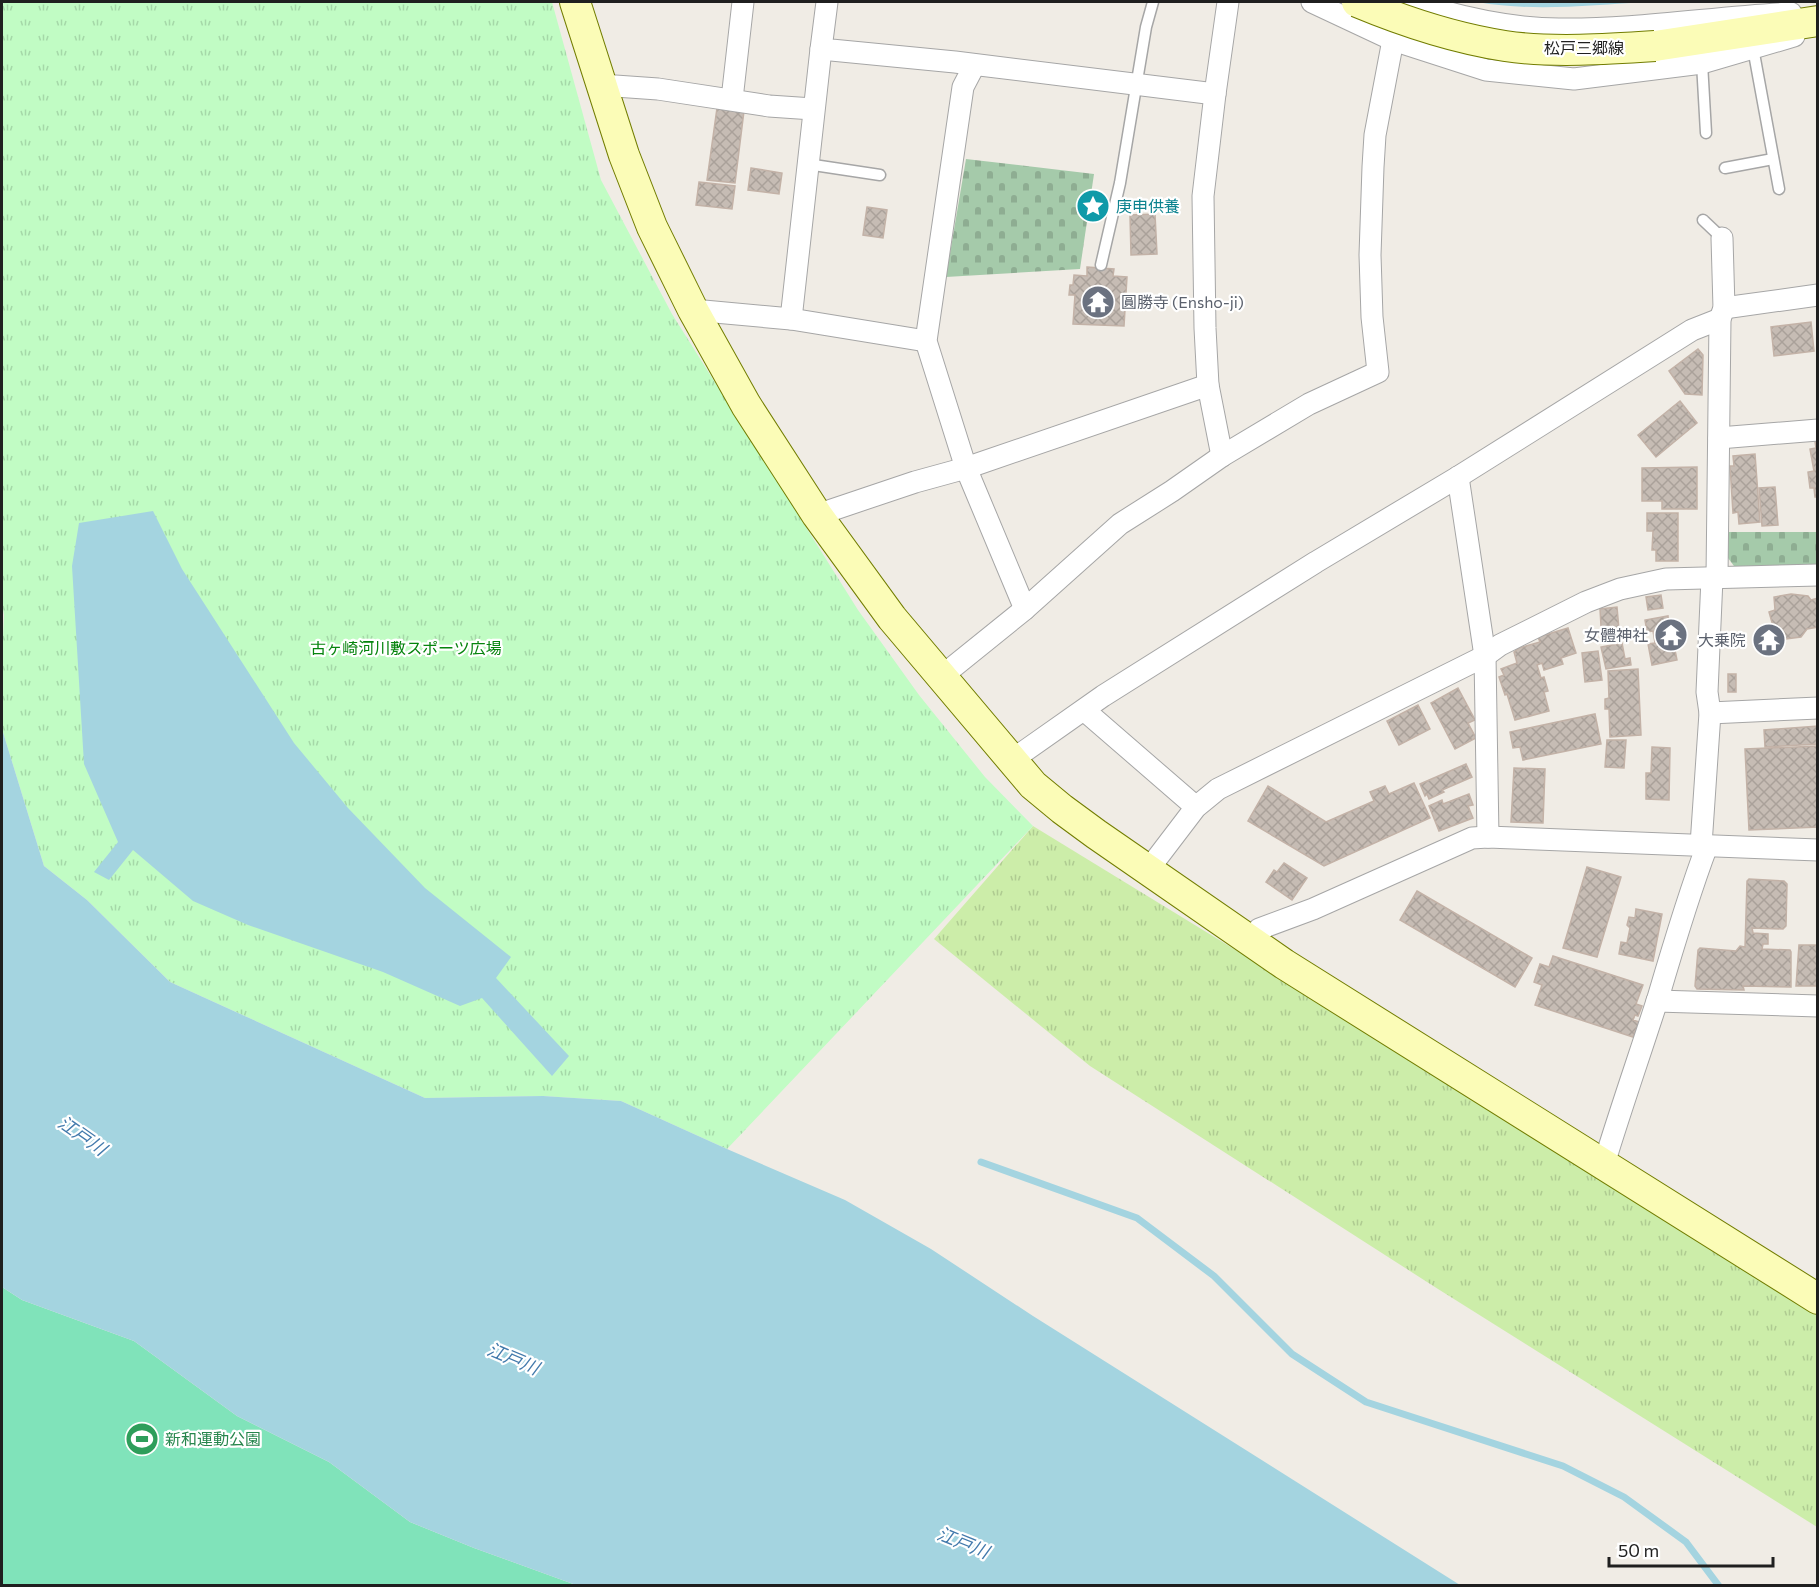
<svg xmlns="http://www.w3.org/2000/svg" width="1819" height="1587" font-family="Commissioner,'Noto Sans JP',sans-serif">
<style>
.grass{fill:url(#grass-tufts)}
.cemetery{fill:url(#cemetery-stones)}
.park{fill:url(#park-tufts)}
.pitch{fill:#80e3ba}
.water{fill:#a4d4e0}
.lines{fill:none;stroke-linecap:round;stroke-linejoin:round}
.stream{stroke:#a4d4e0;stroke-width:7}
.building{fill:url(#building-cross-hatch);stroke:#c3b2a7;stroke-width:1.5}
.lane-casing{stroke:#a6a6a6;stroke-width:13}
.street-casing{stroke:#a6a6a6;stroke-width:23}
.secondary-casing{stroke:#727d00;stroke-width:32}
.lane{stroke:#fff;stroke-width:10}
.street{stroke:#fff;stroke-width:21}
.secondary{stroke:#fbfcb7;stroke-width:30}
.secondary-bridge-casing{stroke:#727d00;stroke-width:32;stroke-linecap:butt}
.secondary-bridge{stroke:#fbfcb7;stroke-width:30}
.labels{text-anchor:middle;stroke-width:4.5;stroke-linejoin:round;paint-order:stroke}
.street-label{font-size:16px;fill:#1f1f1f;stroke:#fff}
.culture-label{font-size:16px;fill:#0d838f;stroke:#fff;text-anchor:start}
.worship-label{font-size:16px;fill:#5b616d;stroke:#fff;text-anchor:end}
.park-label{font-size:16px;fill:#06840e;stroke:#fff}
.leisure-label{font-size:16px;fill:#27864d;stroke:#fff;text-anchor:start}
.water-label{font-size:18px;font-style:italic;fill:#437aac;stroke:#fff}
</style>
<defs>
<pattern id="grass-tufts" width="24" height="20" patternUnits="userSpaceOnUse" patternTransform="scale(1.5)"><rect width="24" height="20" fill="#cceda9"/><path d="M3 7l-1-3M5 7V3M7 7l1-3M15 17l-1-3M17 17v-4M19 17l1-3" fill="none" stroke="#afcb91"/></pattern>
<pattern id="cemetery-stones" width="16" height="16" patternUnits="userSpaceOnUse" patternTransform="scale(1.5)"><rect width="16" height="16" fill="#a5caaa"/><path d="M2 7V4a2 2 0 0 1 4 0v3zM10 15v-3a2 2 0 0 1 4 0v3z" fill="#8ead92"/></pattern>
<pattern id="park-tufts" width="24" height="20" patternUnits="userSpaceOnUse" patternTransform="scale(1.5)"><rect width="24" height="20" fill="#c1fcc4"/><path d="M3 7l-1-3M5 7V3M7 7l1-3M15 17l-1-3M17 17v-4M19 17l1-3" fill="none" stroke="#a5d8a8"/></pattern>
<pattern id="building-cross-hatch" width="8" height="8" patternUnits="userSpaceOnUse" patternTransform="scale(1.5)"><rect width="8" height="8" fill="#c6bcb4"/><path d="M0 0l8 8M0 8l8-8" fill="none" stroke="#aaa19a"/></pattern>
</defs>
<rect width="100%" height="100%" fill="#f0ece5"/>
<path class="grass" d="M1033 826 1817 1306V1527L1438 1289 1090 1066 934 939Z"/>
<g class="cemetery">
<path d="M966 159 1094 174 1080 269 946 277Z"/>
<path d="M1724 532H1817V564L1737 570 1725 554Z"/>
</g>
<path class="park" d="M2 2H552L601 180 672 314 858 610 919 695 985 777 1033 826 727 1149 621 1101 543 1096 425 1098 170 982 87 900 44 866 2 729V657L4 615 2 604Z"/>
<path class="pitch" d="M2 1287 22 1300 134 1341 237 1416 329 1462 410 1522 474 1548 576 1585H3L2 1584Z"/>
<g class="water">
<path d="M1477 2H1648C1590 5 1534 12 1477 2Z"/>
<path d="M153 511 182 569 294 743 348 808 425 888 511 957 496 978 569 1056 552 1076 482 998 460 1006 383 972 248 925 193 901 133 850 109 880 94 872 118 842 84 764 72 566 79 523Z"/>
<path d="M2 729 44 866 87 900 170 982 425 1098 543 1096 621 1101 727 1149 845 1200 931 1249 1033 1316 1460 1585H576L474 1548 410 1522 329 1462 237 1416 134 1341 22 1300 2 1287Z"/>
</g>
<g class="lines">
<path class="stream" d="M981 1162 1137 1218 1214 1276 1292 1354 1366 1402 1563 1466 1624 1497 1686 1542 1719 1586"/>
</g>
<g class="building">
<path d="M717 108 744 111 735 183 707 180Z"/>
<path d="M751 168 782 173 779 194 748 190Z"/>
<path d="M699 182 735 186 732 209 696 205Z"/>
<path d="M867 207 887 210 883 238 863 235Z"/>
<path d="M1155 214 1157 254 1131 255 1130 215Z"/>
<path d="M1087 267 1114 269 1113 276 1127 277 1124 326 1073 324 1075 295H1069L1070 285H1073L1074 275 1087 276Z"/>
<path d="M1811 322 1814 351 1774 356 1771 327Z"/>
<path d="M1698 349 1703 355 1702 395 1685 394 1669 371Z"/>
<path d="M1680 401 1697 423 1656 457 1638 435Z"/>
<path d="M1818 441V497H1815L1814 488H1810L1808 472 1814 471 1810 449 1816 448 1815 442Z"/>
<path d="M1755 454 1760 522 1739 524 1738 512 1733 513 1730 466H1734L1733 456Z"/>
<path d="M1697 467V509H1662V501H1642V468Z"/>
<path d="M1775 487 1778 525 1762 526 1759 488Z"/>
<path d="M1647 513H1678V561H1656V550H1652L1653 531H1647Z"/>
<path d="M1791 594 1808 596 1811 600 1818 598V627L1807 629 1801 637 1777 640 1769 612 1775 610 1774 597Z"/>
<path d="M1661 595 1663 608 1648 610 1646 597Z"/>
<path d="M1617 607 1620 641 1602 643 1600 609Z"/>
<path d="M1668 616 1669 627 1661 628 1663 641 1673 640 1677 660 1652 665 1648 644 1655 643 1653 631 1647 632 1645 620Z"/>
<path d="M1568 628 1576 653 1561 658 1563 664 1544 670 1542 663 1537 665 1541 678 1544 677 1548 691 1544 692 1549 711 1515 720 1507 694 1505 695 1499 677 1504 675 1501 669 1517 663 1514 652 1519 648 1540 642 1538 637Z"/>
<path d="M1622 643 1625 659 1630 658 1631 665 1606 669 1601 647Z"/>
<path d="M1598 651 1602 680 1585 682 1582 653Z"/>
<path d="M1638 669 1641 735 1610 737 1609 709H1605V699L1609 698 1608 671Z"/>
<rect x="1728" y="674" width="8" height="18"/>
<path d="M1458 688 1475 720 1468 723 1476 738 1455 749 1431 703Z"/>
<path d="M1418 705 1430 729 1399 745 1387 721Z"/>
<path d="M1595 714 1601 744 1523 760 1520 747 1513 748 1510 732Z"/>
<path d="M1818 726V744L1765 747 1764 730Z"/>
<path d="M1607 740H1626L1624 768 1605 767Z"/>
<path d="M1818 746V827L1749 830 1745 749Z"/>
<path d="M1652 747 1670 748 1669 800 1646 799V773H1651Z"/>
<path d="M1466 764 1472 777 1442 790 1444 792 1429 799 1427 794 1425 796 1420 784Z"/>
<path d="M1514 768 1545 769 1543 823 1511 822Z"/>
<path d="M1414 783 1430 818 1324 866 1248 821 1268 786 1326 822 1374 801 1370 792 1385 786 1389 794Z"/>
<path d="M1469 794 1473 805 1468 806 1473 818 1439 831 1429 806 1442 800 1443 804Z"/>
<path d="M1284 863 1307 878 1292 900 1266 882 1274 870 1277 872Z"/>
<path d="M1587 867 1621 877 1597 957 1563 948Z"/>
<path d="M1749 879 1784 881 1787 884 1786 926 1783 929 1752 928 1753 933 1768 934V944H1763L1762 949 1790 950 1791 952V987L1743 986 1744 990 1697 989 1695 986 1698 950 1700 948 1736 951 1740 946 1745 947 1747 881Z"/>
<path d="M1417 891 1532 958 1515 987 1400 920Z"/>
<path d="M1636 909 1662 914 1653 961 1619 954 1621 942 1627 943 1630 928 1627 925 1629 917 1635 918Z"/>
<path d="M1799 945H1818V986H1796Z"/>
<path d="M1553 956 1643 985 1636 1004 1642 1006 1638 1016 1635 1015 1633 1020 1639 1022 1633 1037 1535 1005 1542 985 1534 982 1540 964 1549 967Z"/>
</g>
<g class="lines">
<defs>
<g id="lane">
<path d="M1753 48 1779 189"/>
<path d="M1702 63 1706 133"/>
<path d="M807 164 880 175"/>
<path d="M1725 168 1773 159"/>
<path d="M1703 220 1722 238"/>
<path d="M1101 265 1120 183 1146 27 1153 2"/>
</g>
<g id="street">
<path d="M827 2 821 49 955 62 1215 94"/>
<path d="M1312 2 1393 40 1486 70 1574 79 1702 63 1794 36"/>
<path d="M1411 2C1459 17 1509 29 1559 29 1636 30 1714 17 1791 13"/>
<path d="M974 66 963 87 926 341 966 468 1025 609"/>
<path d="M601 85 658 89 769 106 813 109"/>
<path d="M732 99 743 2"/>
<path d="M1724 308 1818 295"/>
<path d="M693 310 791 319 821 49"/>
<path d="M791 319 926 341"/>
<path d="M1719 438 1818 430"/>
<path d="M1222 456 1208 385 1205 328 1203 196 1215 94 1228 2"/>
<path d="M1458 477 1485 656 1488 837"/>
<path d="M817 515 915 482 966 468 1208 385"/>
<path d="M1717 577 1720 319 1724 308 1722 238"/>
<path d="M942 676 1025 609 1120 524 1172 491 1222 456 1309 404 1378 372 1372 317 1370 255 1373 167 1375 135 1393 40"/>
<path d="M1084 710 1196 807"/>
<path d="M1710 713 1818 708"/>
<path d="M1012 760 1103 696 1316 562 1458 477 1692 330 1720 319"/>
<path d="M1701 845 1710 713 1707 692 1712 578"/>
<path d="M1148 870 1196 807 1218 789 1485 656 1500 645 1586 602 1620 589 1666 579 1818 575"/>
<path d="M1251 941 1259 929 1313 909 1472 838 1488 837 1818 850"/>
<path d="M1657 1001 1818 1006"/>
<path d="M1604 1164C1621 1108 1640 1054 1658 998 1673 947 1688 896 1707 846"/>
</g>
<g id="secondary">
<path d="M575 2 624 155 652 227 693 310 746 405 817 515 892 618 1033 785 1062 809 1096 834 1284 964 1818 1299"/>
<path d="M1655 46 1818 21"/>
</g>
</defs>
<use href="#lane" class="lane-casing"/>
<use href="#street" class="street-casing"/>
<use href="#secondary" class="secondary-casing"/>
<use href="#lane" class="lane"/>
<use href="#street" class="street"/>
<use href="#secondary" class="secondary"/>
<defs>
<path id="secondary-bridge" d="M1357 2C1405 22 1453 38 1505 46 1550 53 1610 49 1655 46"/>
</defs>
<use href="#secondary-bridge" class="secondary-bridge-casing"/>
<use href="#secondary-bridge" class="secondary-bridge"/>
</g>
<defs>
<symbol id="sight-disc" viewBox="-11 -11 22 22"><circle r="9.5" fill="#0f9aa8" stroke="#fff"/><path d="M0-6L1.8-2.2L6-1.7L2.9 1.2L3.7 5.4L0 3.3L-3.7 5.4L-2.9 1.2L-6-1.7L-1.8-2.2Z" fill="#fff"/></symbol>
<symbol id="temple-disc" viewBox="-11 -11 22 22"><circle r="9.5" fill="#6b7280" stroke="#fff"/><path d="M0-6L5-2H3V0L6.5 2.5H4V6H1.5V3h-3V6H-4V2.5H-6.5L-3 0V-2H-5Z" fill="#fff"/></symbol>
<symbol id="stadium-disc" viewBox="-11 -11 22 22"><circle r="9.5" fill="#2e9e5b" stroke="#fff"/><path d="M0-5a6.5 5 0 1 0 0 10a6.5 5 0 1 0 0-10ZM-3.5-1.8h7v3.6h-7Z" fill="#fff"/></symbol>
</defs>
<g fill-rule="evenodd">
<use href="#sight-disc" x="1074" y="187" width="38" height="38"/>
<use href="#temple-disc" x="1079" y="283" width="38" height="38"/>
<use href="#temple-disc" x="1652" y="616" width="38" height="38"/>
<use href="#temple-disc" x="1750" y="621" width="38" height="38"/>
<use href="#stadium-disc" x="123" y="1420" width="38" height="38"/>
</g>
<g class="labels">
<g class="street-label">
<text x="1584" y="54">松戸三郷線</text>
</g>
<g class="culture-label">
<text x="1116" y="212">庚申供養</text>
</g>
<g class="worship-label">
<text x="1121" y="308" text-anchor="start">圓勝寺 (Ensho-ji)</text>
<text x="1648" y="641">女體神社</text>
<text x="1746" y="646">大乗院</text>
</g>
<g class="park-label">
<text x="406" y="654">古ヶ崎河川敷スポーツ広場</text>
</g>
<g class="leisure-label">
<text x="165" y="1445">新和運動公園</text>
</g>
<g class="water-label">
<text transform="translate(82 1136) rotate(35)" y="6">江戸川</text>
<text transform="translate(513 1359) rotate(23)" y="6">江戸川</text>
<text transform="translate(963 1543) rotate(22)" y="6">江戸川</text>
</g>
</g>
<rect width="1819" height="1587" fill="none" stroke="#1f1f1f" stroke-width="6"/>
<path d="M1609 1557v9h164v-9" fill="none" stroke="#1f1f1f" stroke-width="3"/>
<text x="1618" y="1557" font-size="18" fill="#1f1f1f" stroke="#ffffff" stroke-width="4.5" paint-order="stroke">50 m</text>
</svg>
